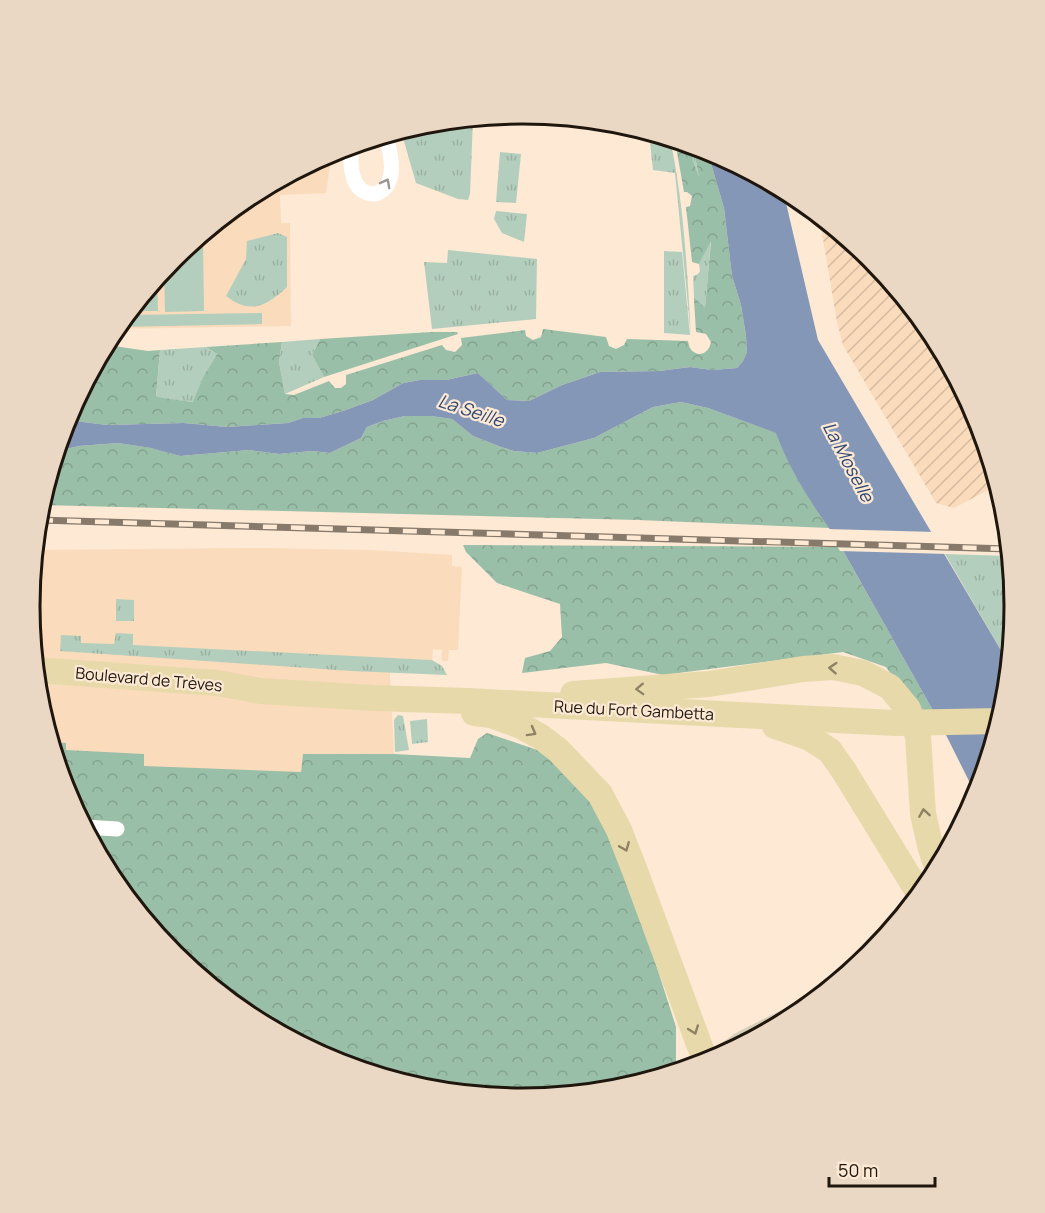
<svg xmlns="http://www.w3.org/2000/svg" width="1045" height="1213" font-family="Manrope,sans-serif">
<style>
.built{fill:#fadbbb}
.industrial{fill:url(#industrial-furrows)}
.grass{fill:url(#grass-tufts)}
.forest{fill:url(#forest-crowns)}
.garden{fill:#b4cebd}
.water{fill:#8597b6}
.pier{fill:#fde9d4}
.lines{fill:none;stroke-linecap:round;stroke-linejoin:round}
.street{stroke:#fff;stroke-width:15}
.secondary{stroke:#d6cfba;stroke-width:22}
.primary{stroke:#e8d9ab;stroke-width:26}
.rail-casing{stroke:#887a6b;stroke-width:7}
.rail{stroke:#fde9d4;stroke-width:4.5;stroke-dasharray:14;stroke-linecap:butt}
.oneway{stroke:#9a9792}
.oneway2{stroke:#8e8264}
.labels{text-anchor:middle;stroke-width:4.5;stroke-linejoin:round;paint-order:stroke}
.street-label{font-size:16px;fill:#1f170d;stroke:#fde9d4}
.water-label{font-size:18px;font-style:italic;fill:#2f4773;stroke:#fde9d4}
.rim{fill:none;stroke:#1f170d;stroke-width:3}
</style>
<defs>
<pattern id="industrial-furrows" width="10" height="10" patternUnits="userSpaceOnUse" patternTransform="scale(1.5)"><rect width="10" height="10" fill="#fadbbb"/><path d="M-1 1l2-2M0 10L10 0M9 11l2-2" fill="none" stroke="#d6bba0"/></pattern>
<pattern id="grass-tufts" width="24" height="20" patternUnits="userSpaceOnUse" patternTransform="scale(1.5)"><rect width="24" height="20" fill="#b4cebd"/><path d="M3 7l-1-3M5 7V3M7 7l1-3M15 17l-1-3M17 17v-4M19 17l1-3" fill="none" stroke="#9ab0a1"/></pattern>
<pattern id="forest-crowns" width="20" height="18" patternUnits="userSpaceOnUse" patternTransform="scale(1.5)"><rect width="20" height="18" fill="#9abfa8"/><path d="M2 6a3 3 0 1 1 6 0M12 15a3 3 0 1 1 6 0" fill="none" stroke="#84a38f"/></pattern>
</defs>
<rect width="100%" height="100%" fill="#fde9d4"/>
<g class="built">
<path d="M332 152 326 193 280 195 281 223H290L291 326 116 329 174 258 249 197Z"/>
<path d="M259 548 369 550 452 555V566L462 567 458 650H449L448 661H442V650L433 649 432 660 389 658 394 754H303L301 772 142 773 65 750 66 743 51 742 39 702 30 606 36 550Z"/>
</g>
<path class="industrial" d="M819 215 871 258 932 333 978 418 998 485 954 508 936 503 843 345 837 322Z"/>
<g class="grass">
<path d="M473 119 470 194 468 200 458 199 416 183 401 131 427 123Z"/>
<path d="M649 133 670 139C684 203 687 270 691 336L675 173 653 170Z"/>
<path d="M686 144 693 146 700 182 687 149Z"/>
<path d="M500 152 521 154 516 203 496 202Z"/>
<path d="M496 211 527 214 524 242 502 233 494 219Z"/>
<path d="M278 233 287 237V287C267 306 250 315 226 296L246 259 247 241Z"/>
<path d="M711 239 705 309 694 297 693 276 698 274 700 271 699 264Z"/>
<path d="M448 250 537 259 536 319 432 329 424 262 447 263Z"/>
<path d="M664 251 682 252 690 335 664 333Z"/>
<path d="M320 339 312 355 324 377 285 394 279 362 282 342Z"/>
<path d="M206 347 217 354 203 377 194 402 156 398 160 350Z"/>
<path d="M945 554 1010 556 1015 607 1009 664Z"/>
<path d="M116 599 134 600V621H116Z"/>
<path d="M116 633 133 634V645L432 660 442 666 447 675 351 671 60 651 61 635 81 636V643L114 644Z"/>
<path d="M398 715 403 716 409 750 395 752 394 720Z"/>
<path d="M427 719 428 742 412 744 410 721Z"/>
</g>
<g class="forest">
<path d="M675 141 686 144 699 177 693 146 707 150 724 208 732 276 741 305 746 336 747 352 743 361 737 368 712 370 690 367 659 371 600 372 562 385 529 401 507 400 478 373 446 380H420L403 383 373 400 343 411 319 418H303L288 423 227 427 184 423 107 425 67 420 107 345 148 351 160 350 156 397 193 402 203 377 217 354 206 347 282 342 279 362 285 394 294 395 329 381 335 388H341L346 384V375L442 345 446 350 455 352 462 345 461 338 525 330 526 336 533 340 541 337 543 329 606 337 609 346 616 349 624 345 627 339 688 341C690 358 708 358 711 342L706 334 696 332 694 300V297L705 308 711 241 699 264 692 262 686 207 690 206 692 196 687 192H684Z"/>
<path d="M431 332H457L458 334 324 377 312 355 320 339Z"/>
<path d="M681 402 708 408 777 433C789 468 808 498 830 528L638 520 41 505 58 451 79 446 118 443 152 448 180 456 249 450 279 454 312 451 330 453 361 438 367 427 383 421 405 416H431L452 419 473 436 501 447 514 451 537 453 594 438 653 407Z"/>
<path d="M463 545 841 547 940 723 925 722 886 667 843 652 663 675 606 663 522 673 525 658 550 651 562 637 560 604 497 583 466 552Z"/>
<path d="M487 733 546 753 592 798 630 883 676 1027V1072L618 1090 522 1099 426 1089 334 1061 249 1016 174 954 113 880 101 857 102 852 98 832 87 831 67 795 51 742 66 743V750L144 754V766L301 772 303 754H394L470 758 478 739Z"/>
</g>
<g class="garden">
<path d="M203 242 204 311 165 312 164 271C174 259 186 243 203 242Z"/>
<path d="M157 279 158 311H131Z"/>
<path d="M262 313V324L118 327 128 315Z"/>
</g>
<path class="water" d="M707 150 783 190 818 340 1009 664 1005 703 977 797 940 723 841 547C832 531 820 516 810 500 796 478 785 457 776 433L708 408 681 402 653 407 594 438 537 453 514 451 501 447 473 436 452 419 431 416H405L383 421 367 427 361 438 330 453 312 451 279 454 249 450 180 456 151 448 118 443 79 446 58 451 67 420 107 425 184 423 227 427 288 423 303 418H319L343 411 373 400 403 383 420 380H446L478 373 507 400 529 401 562 385 600 372 659 371 690 367 712 370 737 368 743 361 747 352 746 336 741 305 732 276 724 208Z"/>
<path class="pier" d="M827 529 935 532 948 554 840 551Z"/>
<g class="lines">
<g class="street">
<path d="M352 146C349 165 351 196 376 194 399 185 391 154 386 136"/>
<path d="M84 827 117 829"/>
</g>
<path class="secondary" d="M725 1054 742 1042 800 1013"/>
<g class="primary">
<path d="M36 670 217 683 261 691 373 698 468 701 895 723 1000 721"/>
<path d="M573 694 709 684 803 669 833 667 863 673 890 687 908 709 918 736 923 814 931 849 938 869"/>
<path d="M474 713 491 715 521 726 541 737 558 750 600 794 619 830 635 871 706 1063"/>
<path d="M775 726 810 738 830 751 844 771 920 895"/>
</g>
<defs>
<path id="rail" d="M39 520 1009 549"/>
</defs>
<use href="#rail" class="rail-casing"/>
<use href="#rail" class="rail"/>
</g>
<defs><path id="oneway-chevron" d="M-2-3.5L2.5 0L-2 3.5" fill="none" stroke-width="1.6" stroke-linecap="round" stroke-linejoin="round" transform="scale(1.5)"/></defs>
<use class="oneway" href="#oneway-chevron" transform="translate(386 183) rotate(-62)"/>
<g class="oneway2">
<use href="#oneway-chevron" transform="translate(833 668) rotate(-176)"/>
<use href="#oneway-chevron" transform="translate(640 689) rotate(178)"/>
<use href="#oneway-chevron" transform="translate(532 732) rotate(29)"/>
<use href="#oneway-chevron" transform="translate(924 813) rotate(-99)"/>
<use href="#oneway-chevron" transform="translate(625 847) rotate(68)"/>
<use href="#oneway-chevron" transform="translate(694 1030) rotate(70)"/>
</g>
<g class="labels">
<g class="street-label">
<text transform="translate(149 679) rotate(5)" y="6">Boulevard de Trèves</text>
<text transform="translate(634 710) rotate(3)" y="6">Rue du Fort Gambetta</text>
</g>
<g class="water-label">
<text transform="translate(471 411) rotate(18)" y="6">La Seille</text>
<text transform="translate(848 462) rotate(62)" y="6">La Moselle</text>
</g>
</g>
<path d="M0 0H1045V1213H0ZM40 606a482 482 0 1 1 964 0a482 482 0 1 1-964 0Z" fill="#ebd8c4" fill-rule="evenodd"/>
<path class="rim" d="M40 606a482 482 0 1 1 964 0a482 482 0 1 1-964 0Z"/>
<path d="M829 1177v9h106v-9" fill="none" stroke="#1f170d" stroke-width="3"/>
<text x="838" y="1177" font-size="18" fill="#1f170d" stroke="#fde9d4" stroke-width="4.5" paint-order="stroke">50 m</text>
</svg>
